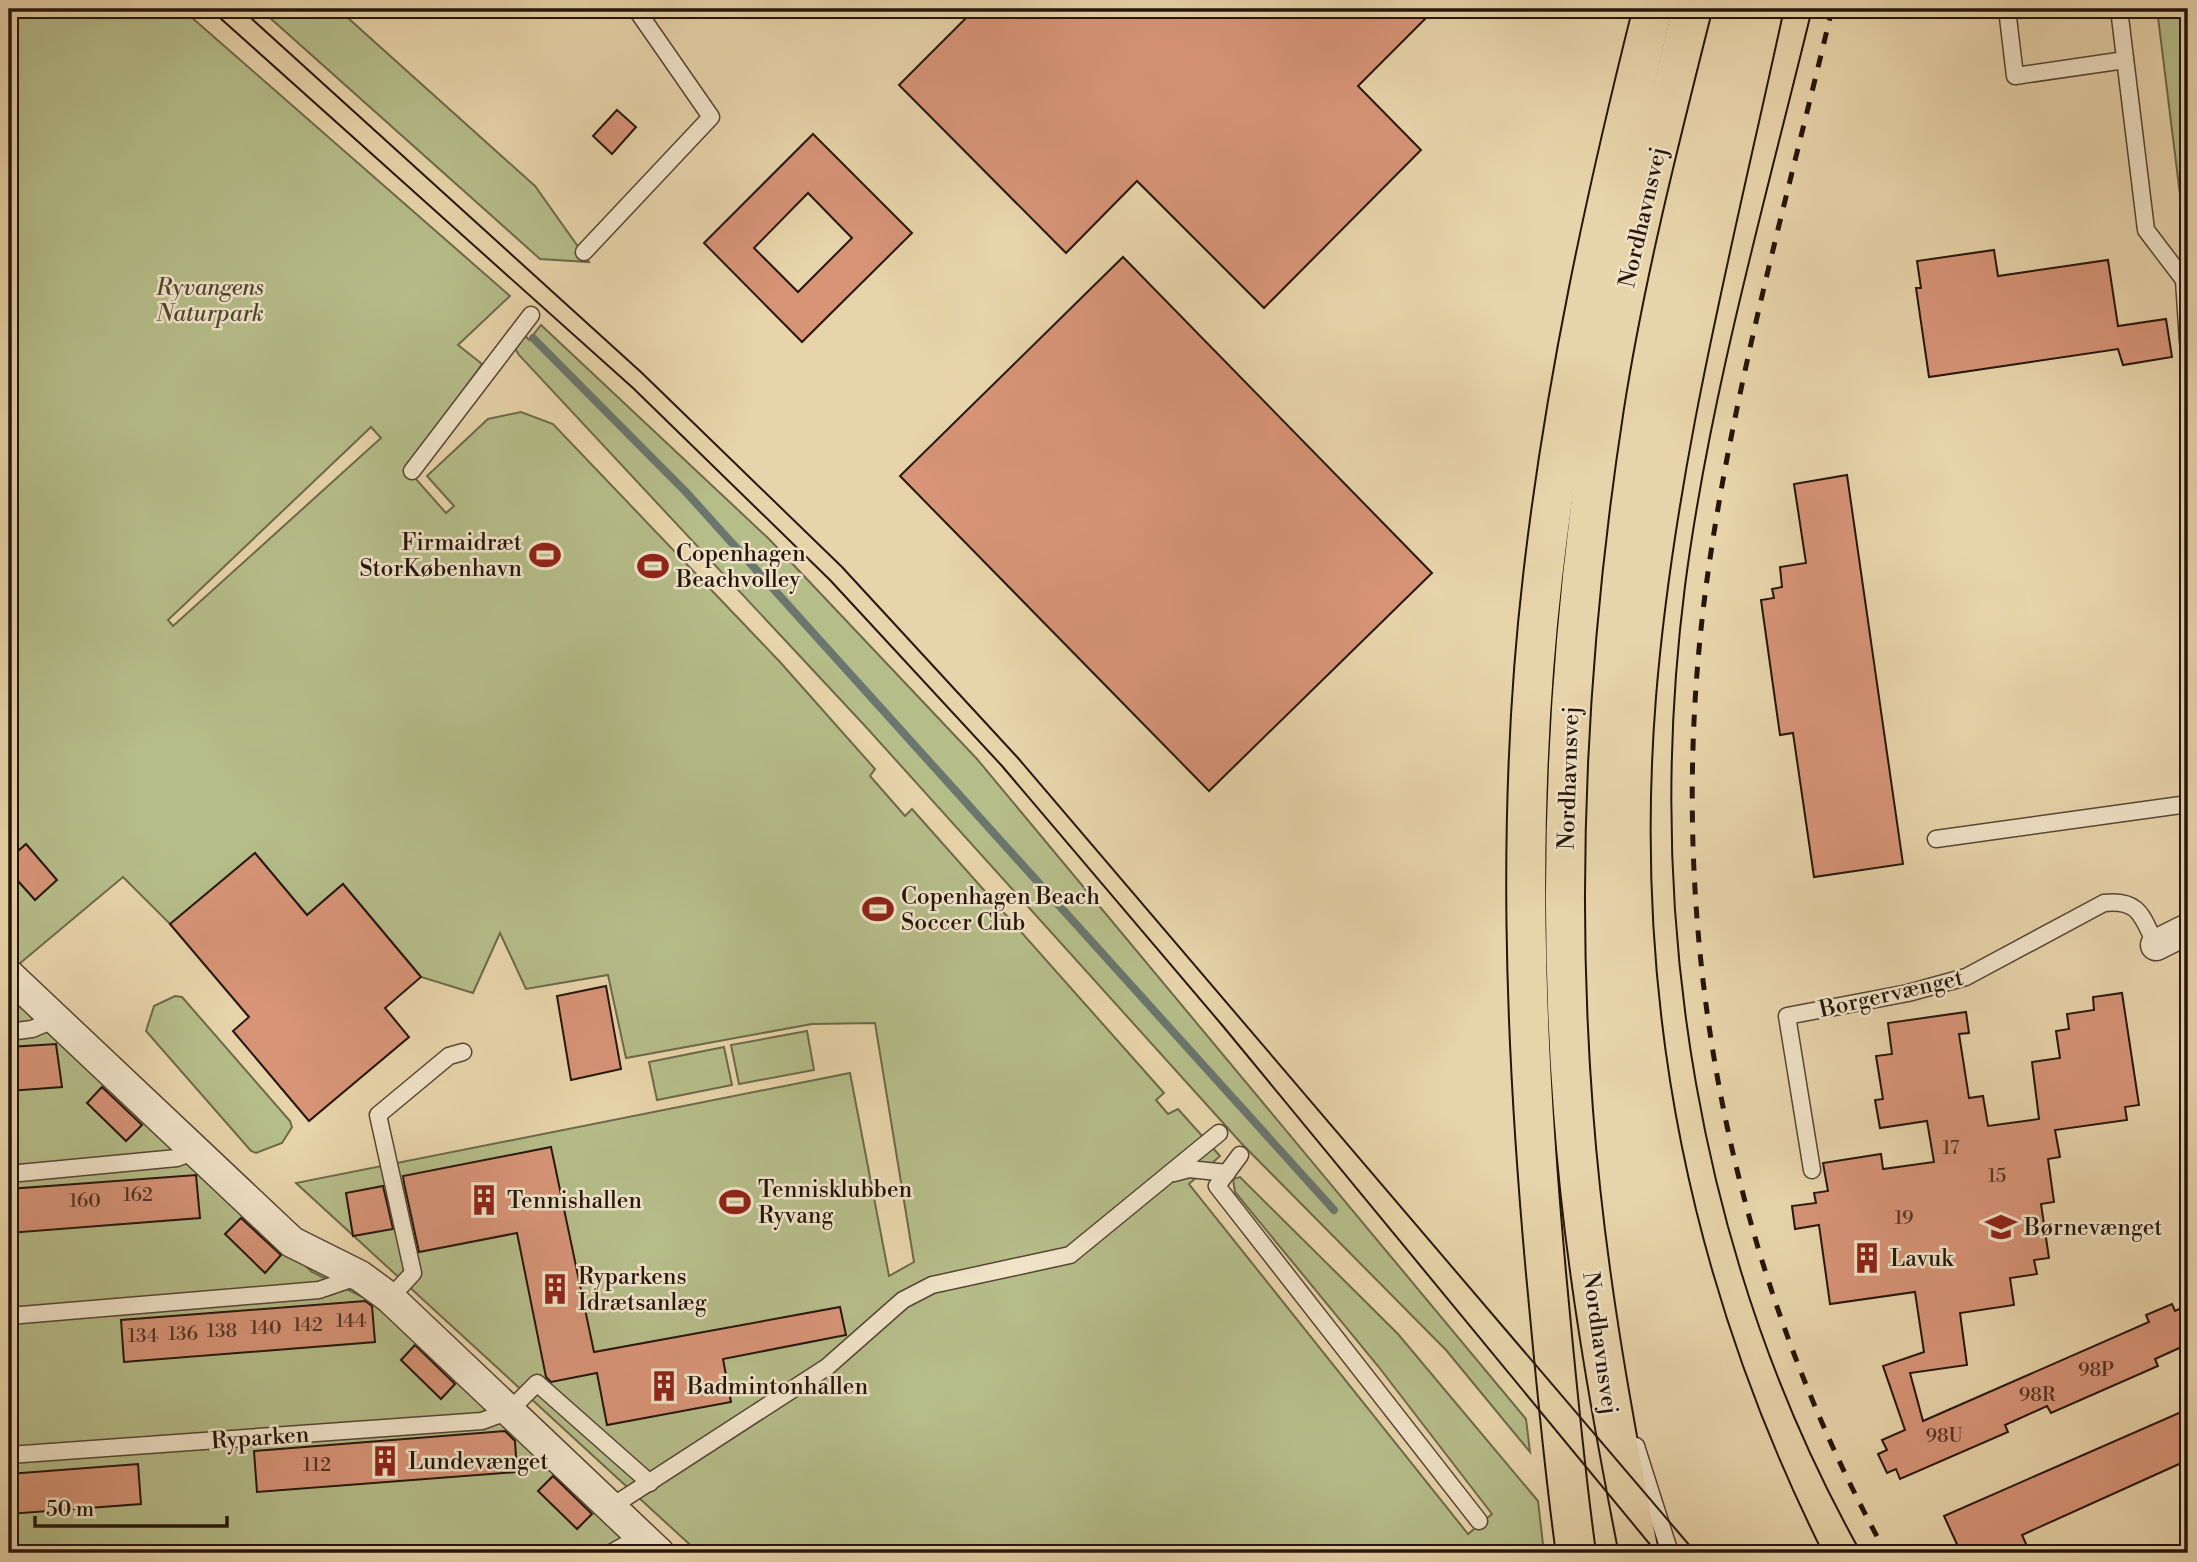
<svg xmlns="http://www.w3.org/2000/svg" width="2197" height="1562" font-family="'Libre Bodoni',serif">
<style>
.green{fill:#b5bd89;stroke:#6d694a;stroke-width:2;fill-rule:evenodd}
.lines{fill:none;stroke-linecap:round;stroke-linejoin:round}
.stream{stroke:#6a766e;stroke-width:8}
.building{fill:#d79477;stroke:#25150c;stroke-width:2;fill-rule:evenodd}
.lane-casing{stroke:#564534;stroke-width:19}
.street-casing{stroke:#564534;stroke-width:33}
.highway-casing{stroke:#25150c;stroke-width:42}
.lane{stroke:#f0e3c8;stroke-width:16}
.street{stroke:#f0e3c8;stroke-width:30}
.highway{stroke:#e8d4aa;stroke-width:38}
.tram{stroke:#25150c;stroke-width:2}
.rail{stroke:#25150c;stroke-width:5;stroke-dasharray:12 12;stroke-linecap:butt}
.labels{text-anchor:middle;stroke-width:5;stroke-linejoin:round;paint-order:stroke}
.number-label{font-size:19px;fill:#523527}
.street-label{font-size:23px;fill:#25150c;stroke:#f0e3c8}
.park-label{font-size:23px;font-style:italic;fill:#504732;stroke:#f0e3c8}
.poi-label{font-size:23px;fill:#25150c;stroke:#f0e3c8;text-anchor:start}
</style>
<rect width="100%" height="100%" fill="#e8d4aa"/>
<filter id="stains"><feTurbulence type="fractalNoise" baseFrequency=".00286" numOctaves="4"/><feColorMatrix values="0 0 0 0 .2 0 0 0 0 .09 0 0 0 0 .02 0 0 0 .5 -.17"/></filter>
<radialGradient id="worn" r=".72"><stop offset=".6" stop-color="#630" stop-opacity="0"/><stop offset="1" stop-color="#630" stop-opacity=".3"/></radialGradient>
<g class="green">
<path d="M9 9H182L510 296 458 345 482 364 407 469 446 513 454 506 427 476 488 419 521 412 553 424 780 662 875 769 870 776 905 816 912 809 1164 1093 1156 1100 1168 1114 1178 1109 1220 1156 1189 1184 1468 1534 1492 1514 1378 1366 1235 1192 1233 1179 1240 1177 1398 1334 1538 1501 1544 1553H699L296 1183 850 1073 889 1276 914 1262 875 1023 812 1024 626 1058 608 975 526 989 500 933 473 993 421 977 343 884 307 915 255 854 170 924 123 877 12 970 9 967ZM371 427 381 438 173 626 168 620Z"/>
<path d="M260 9H338L535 186 589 262 540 259Z"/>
<path d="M2157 9H2188V252L2187 251Z"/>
<path d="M541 325 769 539 977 759 1526 1419 1530 1452 1446 1350 1243 1145 866 727 519 355 514 347 522 332 529 340Z"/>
<path d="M9 989 312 1272 385 1308 643 1553H9Z"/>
<path d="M175 996 182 997 290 1121 292 1127 282 1143 256 1153 251 1151 146 1031 154 1006Z"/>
<path d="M807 1031 814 1070 739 1084 731 1045Z"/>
<path d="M724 1047 732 1085 657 1100 649 1062Z"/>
</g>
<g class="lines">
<path class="stream" d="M533 338 685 491 1334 1210"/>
</g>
<g class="building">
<path d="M975 9H1435L1358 86 1421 150 1264 308 1137 181 1066 253 899 85Z"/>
<path d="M617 110 636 127 612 154 593 136Z"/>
<path d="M813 134 912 233 802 342 704 243ZM808 193 852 238 798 292 754 248Z"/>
<path d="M1994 250 1998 276 2108 260 2118 326 2166 319 2172 357 2123 365 2118 349 1929 377 1916 288H1921L1917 261Z"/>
<path d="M1123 257 1432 573 1209 791 900 476Z"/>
<path d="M1847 475 1903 864 1814 877 1793 733 1780 735 1761 600 1774 598 1772 589 1782 587 1780 567 1806 563 1794 484Z"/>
<path d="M26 844 57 880 35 900 9 871V859Z"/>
<path d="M255 853 307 915 343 884 421 977 385 1008 409 1037 309 1121 233 1031 249 1017 170 924Z"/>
<path d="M606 986 621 1069 571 1080 557 996Z"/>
<path d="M2122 993 2139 1105 2125 1107 2127 1120 2055 1130 2060 1157 2048 1159 2054 1202 2041 1204 2049 1258 2034 1260 2037 1274 2010 1278 2014 1305 1960 1313 1967 1365 1910 1373 1923 1421 2149 1322 2146 1315 2172 1304 2175 1311 2188 1305V1344L2155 1359 2158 1366 2051 1413 2047 1406 2005 1425 2008 1432 1900 1479 1896 1469 1887 1473 1878 1454 1887 1450 1882 1440 1905 1430 1883 1366 1924 1352 1915 1292 1830 1304 1819 1225 1795 1229 1792 1206 1816 1203 1814 1193 1828 1191 1823 1163 1881 1154 1883 1169 1934 1162 1927 1121 1880 1128 1875 1100 1883 1099 1876 1056 1892 1054 1888 1023 1966 1012 1969 1033 1959 1034 1969 1098 1983 1096 1988 1126 2039 1119 2032 1062 2060 1058 2056 1031 2069 1029 2067 1014 2094 1010 2093 997Z"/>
<path d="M56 1044 62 1087 9 1091V1047Z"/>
<path d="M102 1087 142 1125 126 1141 87 1103Z"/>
<path d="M551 1147 594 1352 840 1307 846 1335 723 1359 731 1402 607 1425 597 1373 551 1382 546 1377 517 1233 419 1252 404 1183 403 1176Z"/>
<path d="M196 1175 200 1218 9 1233V1189Z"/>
<path d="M383 1186 393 1229 353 1236 346 1193Z"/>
<path d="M241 1218 281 1255 265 1273 225 1234Z"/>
<path d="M365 1301 372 1306 375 1342 124 1362 121 1320Z"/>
<path d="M415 1345 455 1384 441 1399 401 1360Z"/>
<path d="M2188 1409V1460L2022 1535 2030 1553H1961L1944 1516Z"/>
<path d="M505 1431 515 1441 517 1472 257 1492 254 1451Z"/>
<path d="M138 1464 141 1504 9 1514V1474Z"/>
<path d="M553 1476 592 1514 577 1529 538 1491Z"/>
</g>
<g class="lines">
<defs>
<g id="lane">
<path d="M2007 9 2015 76 2125 60"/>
<path d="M2119 9 2146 230 2184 280 2188 342"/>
<path d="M584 252 711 117 636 9"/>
<path d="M412 471 531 315"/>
<path d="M1936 839 2188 804"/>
<path d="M9 1032 32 1029 56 1019"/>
<path d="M1240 1155 1217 1186 1479 1521"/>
<path d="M1812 1170 1787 1016 1908 993 1966 977 2104 903C2140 899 2142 917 2156 945"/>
<path d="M1174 1173 1189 1169 1227 1173"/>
<path d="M9 1174 177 1158 195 1151"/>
<path d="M390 1298 413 1273 378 1115 449 1056 463 1052"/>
<path d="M9 1316 319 1290 360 1276"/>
<path d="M1636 1446 1670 1553"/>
<path d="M9 1455 482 1421 509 1411 537 1383 650 1483"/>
<path d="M611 1507 827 1367 903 1300 932 1285 1070 1255 1219 1133"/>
<path d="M611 1553 641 1536"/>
</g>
<g id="street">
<path d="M2156 945 2188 929"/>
<path d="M9 975 292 1242 360 1276 390 1298 659 1553"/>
</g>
<g id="highway">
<path d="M1576 1553C1563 1460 1555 1367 1546 1273 1525 1043 1516 808 1543 577 1565 385 1606 196 1653 9"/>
<path d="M1639 1553C1610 1407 1584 1260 1573 1111 1555 876 1568 640 1604 407 1625 273 1659 140 1692 9"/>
</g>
</defs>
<use href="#lane" class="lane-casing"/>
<use href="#street" class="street-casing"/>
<use href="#highway" class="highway-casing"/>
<use href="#lane" class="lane"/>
<use href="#street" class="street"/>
<use href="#highway" class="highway"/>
<g class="tram">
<path d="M210 9 633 388 830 580 1002 766 1222 1025 1657 1553"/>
<path d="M241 9 642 373 842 567 1018 758 1696 1553"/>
<path d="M1784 9C1735 236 1675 465 1656 697 1632 999 1688 1283 1823 1553"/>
<path d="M1812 9C1766 198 1710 394 1685 586 1643 916 1698 1262 1861 1553"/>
</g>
<path class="rail" d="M1832 9C1787 200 1732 392 1706 587 1662 920 1724 1259 1886 1553"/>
</g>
<defs>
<symbol id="stadium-bare" viewBox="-9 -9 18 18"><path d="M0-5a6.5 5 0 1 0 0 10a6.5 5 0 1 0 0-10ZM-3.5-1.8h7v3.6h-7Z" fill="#8f2418" stroke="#f0e3c8" stroke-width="2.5" paint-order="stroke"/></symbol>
<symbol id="building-bare" viewBox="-9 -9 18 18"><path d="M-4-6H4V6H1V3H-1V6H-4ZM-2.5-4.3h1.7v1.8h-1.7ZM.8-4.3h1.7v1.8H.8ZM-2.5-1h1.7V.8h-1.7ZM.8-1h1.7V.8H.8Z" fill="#8f2418" stroke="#f0e3c8" stroke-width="2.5" paint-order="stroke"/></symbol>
<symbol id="school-bare" viewBox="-9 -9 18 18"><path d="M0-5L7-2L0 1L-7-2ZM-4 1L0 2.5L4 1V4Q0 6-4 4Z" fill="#8f2418" stroke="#f0e3c8" stroke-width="2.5" paint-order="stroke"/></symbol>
</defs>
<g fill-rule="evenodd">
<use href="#stadium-bare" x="523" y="533" width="44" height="44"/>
<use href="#stadium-bare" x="631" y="544" width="44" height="44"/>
<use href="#stadium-bare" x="856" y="887" width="44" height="44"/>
<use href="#building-bare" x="462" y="1178" width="44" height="44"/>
<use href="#stadium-bare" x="713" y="1180" width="44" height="44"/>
<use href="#school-bare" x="1979" y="1205" width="44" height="44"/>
<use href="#building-bare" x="1845" y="1236" width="44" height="44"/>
<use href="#building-bare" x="533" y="1267" width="44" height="44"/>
<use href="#building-bare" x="642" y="1364" width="44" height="44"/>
<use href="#building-bare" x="363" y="1439" width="44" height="44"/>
</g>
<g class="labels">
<g class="number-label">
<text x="1951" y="1154">17</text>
<text x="1997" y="1182">15</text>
<text x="138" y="1201">162</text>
<text x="85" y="1207">160</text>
<text x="1904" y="1224">19</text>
<text x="351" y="1327">144</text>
<text x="308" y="1331">142</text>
<text x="266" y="1334">140</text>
<text x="222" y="1337">138</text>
<text x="183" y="1340">136</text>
<text x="143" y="1342">134</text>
<text x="2096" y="1376">98P</text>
<text x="2037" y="1401">98R</text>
<text x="1944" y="1442">98U</text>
<text x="317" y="1471">112</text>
</g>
<g class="street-label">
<text transform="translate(1642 217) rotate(-77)" y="8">Nordhavnsvej</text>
<text transform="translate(1568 778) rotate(-88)" y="8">Nordhavnsvej</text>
<text transform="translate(1891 993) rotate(-13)" y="8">Borgervænget</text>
<text transform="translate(1601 1343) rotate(82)" y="8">Nordhavnsvej</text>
<text transform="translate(260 1437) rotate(-4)" y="8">Ryparken</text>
</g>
<g class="park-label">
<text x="210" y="295">Ryvangens<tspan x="210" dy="26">Naturpark</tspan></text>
</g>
<g class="poi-label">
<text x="522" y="550" text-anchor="end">Firmaidræt<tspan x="522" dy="26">StorKøbenhavn</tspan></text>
<text x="676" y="561">Copenhagen<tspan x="676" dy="26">Beachvolley</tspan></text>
<text x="901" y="904">Copenhagen Beach<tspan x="901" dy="26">Soccer Club</tspan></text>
<text x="758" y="1197">Tennisklubben<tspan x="758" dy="26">Ryvang</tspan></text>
<text x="507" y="1208">Tennishallen</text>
<text x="2024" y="1235">Børnevænget</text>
<text x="1890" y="1266">Lavuk</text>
<text x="578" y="1284">Ryparkens<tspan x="578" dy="26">Idrætsanlæg</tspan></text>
<text x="687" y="1394">Badmintonhallen</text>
<text x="408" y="1469">Lundevænget</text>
</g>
</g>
<rect width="2197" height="1562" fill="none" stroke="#e8d4aa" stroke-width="35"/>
<rect x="10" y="10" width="2176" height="1541" fill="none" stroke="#25150c" stroke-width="3.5"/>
<rect x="18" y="18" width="2162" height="1527" fill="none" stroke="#25150c" stroke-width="2"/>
<path d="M35 1516v10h192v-10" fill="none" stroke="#25150c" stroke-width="3.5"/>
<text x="46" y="1516" font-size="21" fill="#25150c" stroke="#f0e3c8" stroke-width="5" paint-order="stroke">50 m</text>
<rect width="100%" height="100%" filter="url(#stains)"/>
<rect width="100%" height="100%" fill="url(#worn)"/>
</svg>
